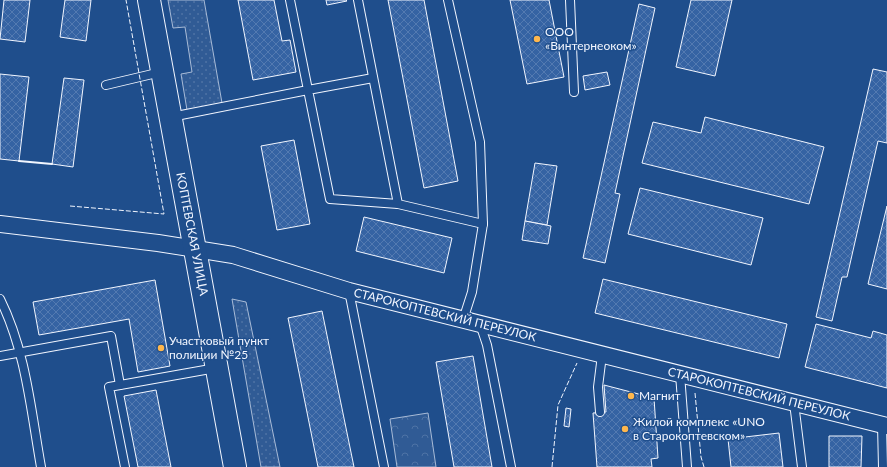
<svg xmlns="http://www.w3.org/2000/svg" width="887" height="467" font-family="Lato,sans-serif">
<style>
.grass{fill:url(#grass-dots);stroke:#a8bbd7}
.park{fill:url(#park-crowns);stroke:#a8bbd7}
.building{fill:url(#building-cross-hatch);stroke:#f2f6ff}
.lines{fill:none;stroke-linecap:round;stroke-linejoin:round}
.lane-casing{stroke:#f2f6ff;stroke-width:10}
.street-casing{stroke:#f2f6ff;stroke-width:18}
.secondary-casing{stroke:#f2f6ff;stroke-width:24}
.lane{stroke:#1f4e8c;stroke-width:8}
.street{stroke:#1f4e8c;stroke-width:16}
.secondary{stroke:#1f4e8c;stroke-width:22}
.fence{stroke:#f2f6ff;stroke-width:1;stroke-dasharray:5 2;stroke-linecap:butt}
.wall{stroke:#f2f6ff;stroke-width:2}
.poi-dot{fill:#ffb74d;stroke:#1f4e8c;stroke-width:1.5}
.labels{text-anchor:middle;stroke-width:3;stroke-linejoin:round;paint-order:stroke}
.poi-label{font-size:12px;fill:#f2f6ff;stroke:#1f4e8c;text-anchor:start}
.street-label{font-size:12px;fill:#f2f6ff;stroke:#1f4e8c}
</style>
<defs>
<pattern id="grass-dots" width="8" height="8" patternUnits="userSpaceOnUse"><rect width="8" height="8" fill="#305b95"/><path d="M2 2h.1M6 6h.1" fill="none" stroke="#4e73a5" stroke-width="1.8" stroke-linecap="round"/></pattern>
<pattern id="park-crowns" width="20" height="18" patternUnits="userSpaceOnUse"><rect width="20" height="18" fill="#305b95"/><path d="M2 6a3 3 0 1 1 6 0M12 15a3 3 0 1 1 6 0" fill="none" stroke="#4e73a5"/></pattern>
<pattern id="building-cross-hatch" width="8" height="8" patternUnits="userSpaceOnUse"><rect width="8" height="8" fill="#3563a3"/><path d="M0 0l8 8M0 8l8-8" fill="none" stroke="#537ab1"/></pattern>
</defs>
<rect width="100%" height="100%" fill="#1f4e8c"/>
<g class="grass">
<path d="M168 0H204L222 103 187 110 181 74 192 72 185 27 173 28Z"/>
<path d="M232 299 246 302 280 467H261Z"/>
</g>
<path class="park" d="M428 413 436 467H397L390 419Z"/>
<g class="building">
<path d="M4 0H30L25 42 0 39Z"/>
<path d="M65 0H91L86 41 60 37Z"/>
<path d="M238 0H274L282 41 290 40 296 72 253 80Z"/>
<path d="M326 0H346L347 1 327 5Z"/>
<path d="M388 0H424L458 181 424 188Z"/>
<path d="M510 0H549L564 77 527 84Z"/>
<path d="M691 0H732L715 76 676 67Z"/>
<path d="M639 4 655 8 615 193 620 194 605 263 583 258Z"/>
<path d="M873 69 887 72V143L878 141 847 277H842L832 321 816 317Z"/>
<path d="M607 72 610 85 585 90 583 76Z"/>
<path d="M0 74 29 77 19 161 0 159Z"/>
<path d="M64 78 84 80 73 167 52 164Z"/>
<path d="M705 117 824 147 809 204 642 163 653 122 701 133Z"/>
<path d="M294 140 310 224 277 230 261 146Z"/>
<path d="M535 163 557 166 547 225 525 221Z"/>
<path d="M640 188 763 218 751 265 628 234Z"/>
<path d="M887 206V289L868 284Z"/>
<path d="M364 217 452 238 444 273 356 251Z"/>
<path d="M525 221 551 226 548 244 522 240Z"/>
<path d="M603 279 787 324 779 358 595 313Z"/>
<path d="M155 280 170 366 138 372 129 319 39 335 33 302Z"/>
<path d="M322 311 354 467H318L288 318Z"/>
<path d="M816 324 871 338 873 331 887 335V388L805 367Z"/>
<path d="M473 356 492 467H454L436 362Z"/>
<path d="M604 385 654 398 658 458 651 459 652 467H597L593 413 606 412Z"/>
<path d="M156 390 171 467H138L124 396Z"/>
<path d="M566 408 571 409 569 427 564 426Z"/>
<path d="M779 433 783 467H731L728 439Z"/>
<path d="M829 436H862L861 467H829Z"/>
</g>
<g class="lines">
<defs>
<g id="lane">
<path d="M358 0 398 204 483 224 472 292 463 320"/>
<path d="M448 0 480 142 483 224"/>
<path d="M570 0 574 92"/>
<path d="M373 78 308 90 330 199 398 204"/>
<path d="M106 85 161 72"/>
<path d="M171 117 308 90 290 0"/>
<path d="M349 291 384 467"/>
<path d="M0 299C26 351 31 411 41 467"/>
<path d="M480 324 487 345 511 467"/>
<path d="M0 356 111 336 120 385"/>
<path d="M680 374 687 467"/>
<path d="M794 403 802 467"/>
<path d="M600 412 598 387 602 355"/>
<path d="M882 425 883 467"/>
<path d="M125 467 109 387 216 368"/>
</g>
<path id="street" d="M0 224 158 243 233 255 349 291 887 426"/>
<path id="secondary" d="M149 0 235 467"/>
</defs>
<use href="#lane" class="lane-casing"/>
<use href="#street" class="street-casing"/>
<use href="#secondary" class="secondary-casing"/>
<use href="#lane" class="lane"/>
<use href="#street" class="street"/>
<use href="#secondary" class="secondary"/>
<g class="fence">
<path d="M70 206 164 214 126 0"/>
<path d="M695 393 701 457 704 467"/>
<path d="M552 467 558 405 577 363"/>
</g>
<path class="wall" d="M19 161 52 164"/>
</g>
<g class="poi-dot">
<circle cx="537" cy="39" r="4"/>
<circle cx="161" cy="348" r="4"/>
<circle cx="631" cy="396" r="4"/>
<circle cx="625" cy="429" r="4"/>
</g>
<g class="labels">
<g class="poi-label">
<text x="545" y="36">ООО<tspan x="545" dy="14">«Винтернеоком»</tspan></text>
<text x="169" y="345">Участковый пункт<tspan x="169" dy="14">полиции №25</tspan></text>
<text x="639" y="400">Магнит</text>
<text x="633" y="426">Жилой комплекс «UNO<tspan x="633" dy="14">в Старокоптевском»</tspan></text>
</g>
<g class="street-label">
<text transform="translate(192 234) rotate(79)" y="4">КОПТЕВСКАЯ УЛИЦА</text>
<text transform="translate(445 315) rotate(14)" y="4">СТАРОКОПТЕВСКИЙ ПЕРЕУЛОК</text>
<text transform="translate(759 394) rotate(14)" y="4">СТАРОКОПТЕВСКИЙ ПЕРЕУЛОК</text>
</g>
</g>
</svg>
